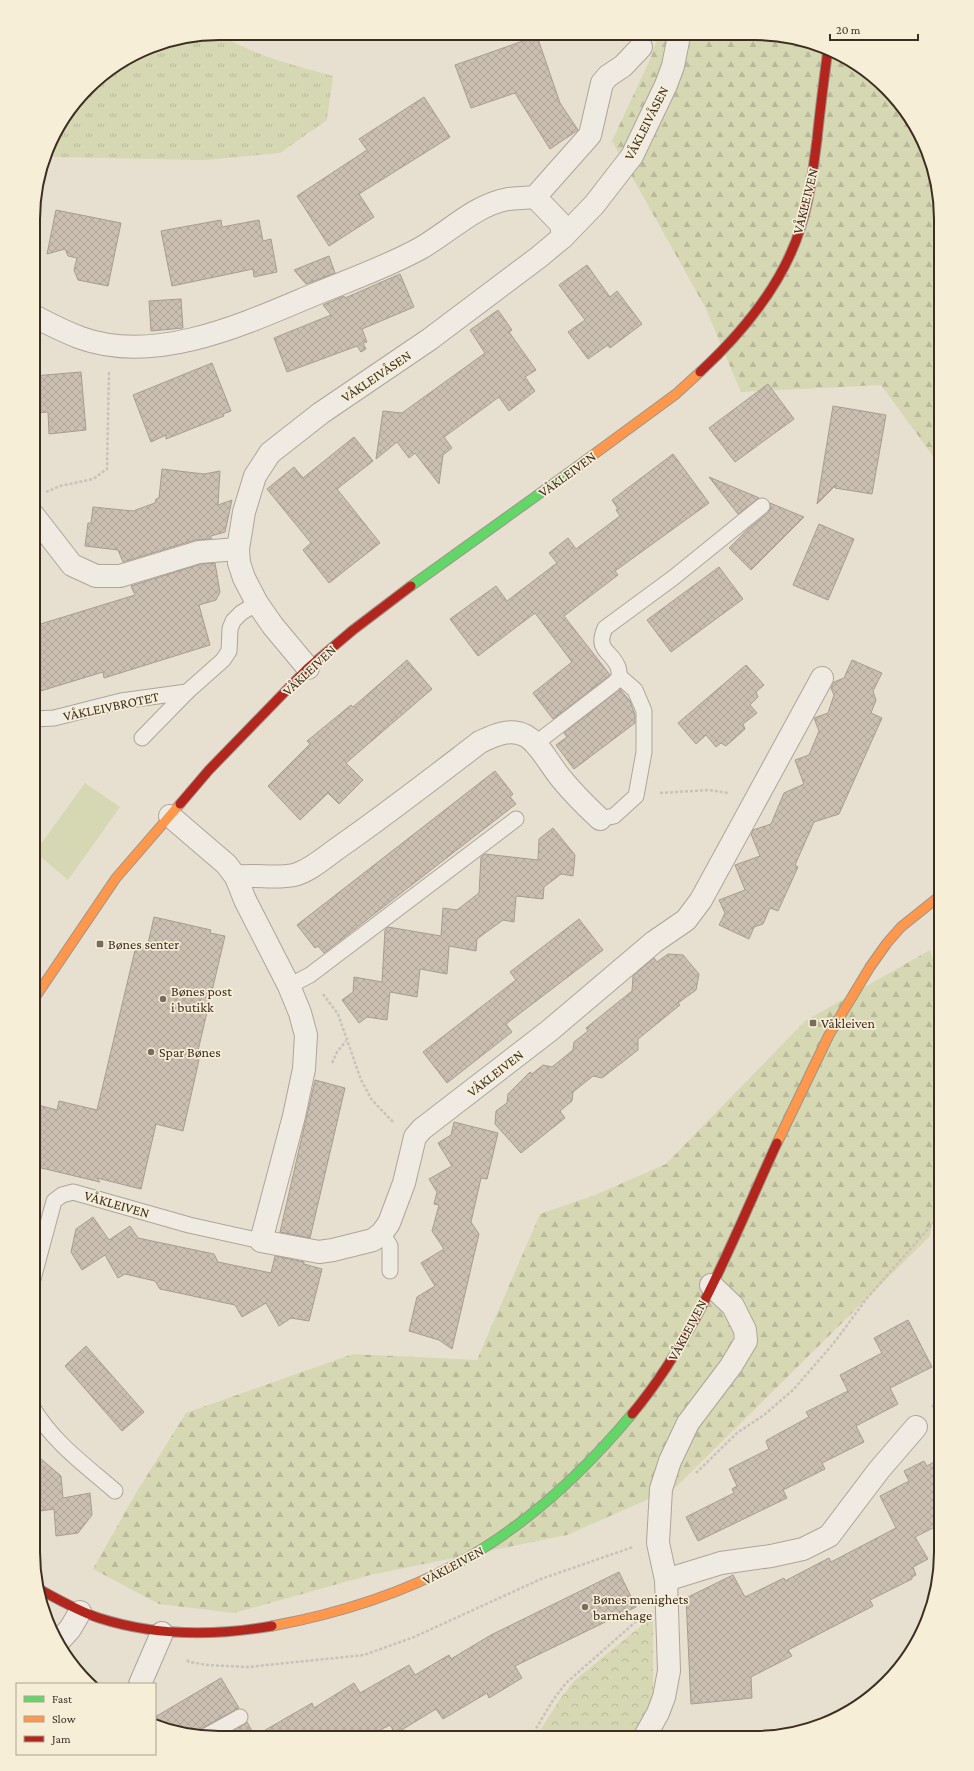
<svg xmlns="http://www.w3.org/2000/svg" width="974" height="1771" font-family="'Crimson Pro',serif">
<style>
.grass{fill:url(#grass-tufts)}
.forest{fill:url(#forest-firs)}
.park{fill:url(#park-crowns)}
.garden{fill:#d6d7b3}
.building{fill:url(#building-cross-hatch);stroke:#a89c90}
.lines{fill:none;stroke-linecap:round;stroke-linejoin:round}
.lane-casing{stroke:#ada599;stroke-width:17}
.street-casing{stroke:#ada599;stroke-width:24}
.fast-casing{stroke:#9c958a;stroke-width:11}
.slow-casing{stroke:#9c958a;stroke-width:11}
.jam-casing{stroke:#9c958a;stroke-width:11}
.path{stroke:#c8c2b9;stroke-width:2.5;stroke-dasharray:3 2;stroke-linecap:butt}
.lane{stroke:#efebe3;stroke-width:15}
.street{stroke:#efebe3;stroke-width:22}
.fast{stroke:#63d668;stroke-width:9}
.slow{stroke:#ff974d;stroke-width:9}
.jam{stroke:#b3261e;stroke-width:9}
.poi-dot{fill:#786c5e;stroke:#f7eed8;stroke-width:1.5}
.labels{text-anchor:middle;stroke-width:3.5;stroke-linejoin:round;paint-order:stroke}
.street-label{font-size:14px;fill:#3d2e20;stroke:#f7eed8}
.poi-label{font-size:14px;fill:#3d2e20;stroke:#f7eed8;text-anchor:start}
.rim{fill:none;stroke:#3d2e20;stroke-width:2}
</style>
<defs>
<pattern id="grass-tufts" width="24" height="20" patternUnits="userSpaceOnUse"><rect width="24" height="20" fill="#d6d7b3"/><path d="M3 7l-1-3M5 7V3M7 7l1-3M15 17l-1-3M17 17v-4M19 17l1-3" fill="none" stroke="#b9b99a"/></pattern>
<pattern id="forest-firs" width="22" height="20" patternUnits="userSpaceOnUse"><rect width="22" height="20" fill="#d6d7b3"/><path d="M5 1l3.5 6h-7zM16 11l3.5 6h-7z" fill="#b9b99a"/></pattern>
<pattern id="park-crowns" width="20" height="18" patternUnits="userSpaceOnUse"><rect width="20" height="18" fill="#d6d7b3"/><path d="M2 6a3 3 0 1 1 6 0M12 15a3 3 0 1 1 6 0" fill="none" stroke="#b9b99a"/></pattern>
<pattern id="building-cross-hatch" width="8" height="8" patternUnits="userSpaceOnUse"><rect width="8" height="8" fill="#cbbfb2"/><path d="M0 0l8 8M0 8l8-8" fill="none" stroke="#afa499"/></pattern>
</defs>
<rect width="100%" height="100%" fill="#e7e0d1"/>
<path class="grass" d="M217 33C253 55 292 65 333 76L327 120 280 153 205 160 49 157 48 151 52 136 96 79 148 47Z"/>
<g class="forest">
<path d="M658 36 791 37 837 52 878 79 910 115 931 159 941 219V467L881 385 741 392 705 307 612 141 651 57Z"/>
<path d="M930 950 941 982V1171L930 1236 676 1487 567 1535 370 1575 234 1613 159 1604 93 1569 136 1493 186 1413 353 1354 477 1360 540 1214 595 1195 666 1164 805 1021Z"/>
</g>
<path class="park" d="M653 1616V1702L633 1738 536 1737 560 1699 574 1681Z"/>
<path class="garden" d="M85 783 120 807 68 880 35 852Z"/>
<g class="building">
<path d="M537 36 560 103 578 130 550 149 515 93 471 108 455 65Z"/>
<path d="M424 97 450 137 359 194 374 217 329 246 297 196 367 150 359 139Z"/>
<path d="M56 210 121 223 108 286 78 280 74 270 77 258 68 256 65 249 47 254Z"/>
<path d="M221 220 222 227 259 220 263 241 271 239 277 272 254 277 253 269 172 286 161 231Z"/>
<path d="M329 256 335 273 306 284 294 270Z"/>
<path d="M587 265 610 297 617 291 642 324 610 348 608 345 588 359 568 332 585 320 559 285Z"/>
<path d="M400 274 414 307 362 329 367 342 363 343 366 349 361 352 357 346 287 372 274 338 331 315 323 305 344 296 345 298Z"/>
<path d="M181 299 183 328 151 331 149 301Z"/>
<path d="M498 310 512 330 509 332 536 370 525 377 535 391 509 411 499 397 444 437 452 448 443 455 439 484 415 453 409 458 397 442 376 459 383 411 402 413 485 353 470 330Z"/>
<path d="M212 363 231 411 223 414 224 416 166 439V435L151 442 133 395Z"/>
<path d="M81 372 86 430 49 434 48 412 34 413V376Z"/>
<path d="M768 384 794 419 735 462 709 428Z"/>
<path d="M833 406 886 415 872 494 835 488 836 485 817 504Z"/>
<path d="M354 437 373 461 337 489 380 543 329 583 303 550 311 543 267 489 294 467 303 478Z"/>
<path d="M673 454 709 503 615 571 618 575 564 616 610 675 553 719 533 693 572 662 535 613 478 656 450 619 496 586 507 601 557 563 549 553 568 538 576 549 620 516 616 510 618 509 612 500Z"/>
<path d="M162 469 204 474 220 471 218 505 232 500 225 532 211 536V539L195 540 123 562 118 550 85 546 88 523H91L93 507 133 511 155 503 156 499 159 498Z"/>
<path d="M709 477 757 497 759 498 738 514Z"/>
<path d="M770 503 804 517 751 570 729 548 748 529 768 513 770 509Z"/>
<path d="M819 524 854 539 828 600 793 585Z"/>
<path d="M215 563 220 592 216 600 199 605 210 645 104 678 103 672 34 693V626L135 595 131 586 201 564Z"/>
<path d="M719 567 743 599 671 652 647 620Z"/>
<path d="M407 660 432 689 346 763 363 780 339 804 328 793 300 820 268 786 310 744 307 741 351 705 353 707Z"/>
<path d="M852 660 882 673 873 691 876 700 871 713 882 718 839 814 814 822 795 865 798 867 778 911 770 908 763 924 754 927 749 939 719 925 725 913 719 900 745 890 735 865 760 856 751 834 753 830 771 824 784 793 804 784 795 760 809 755 819 731 814 718 828 713 834 695 831 688 834 682 844 678Z"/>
<path d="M746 665 764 685 756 692 758 697 750 705 757 713 743 724 745 729 726 746 721 743 716 747 706 735 696 744 678 723Z"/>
<path d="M620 689 630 701 635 715V723L574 769 556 745 567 737 564 733Z"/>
<path d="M495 771 513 794 510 797 516 804 324 953 318 946 315 948 297 925Z"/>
<path d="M553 828 575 855 573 876 561 874 544 887 543 899 516 896 514 922 503 920 477 939 476 951 449 946 447 974 420 969 417 997 390 992 387 1020 367 1017 359 1023 342 1000 353 992 354 977 382 982 385 930 388 927 441 936 443 908 457 910 479 893 481 857 485 854 538 860 539 839Z"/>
<path d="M154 917 211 930 210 933 225 936 196 1059 199 1060 183 1131 156 1124 141 1189 97 1178 100 1182 33 1166 34 1104 57 1110 59 1101 97 1110 136 946 147 948Z"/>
<path d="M579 919 603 950 506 1024 512 1032 447 1083 423 1052 516 980 510 972Z"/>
<path d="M668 954 683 955 699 974 696 990 678 1003 680 1005 638 1039V1050L602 1078 593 1076 573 1092 572 1101 560 1111 565 1118 521 1153 495 1124 496 1111 507 1103 508 1094 530 1072 532 1074 543 1065 552 1067 573 1050 574 1042 588 1031 586 1028 632 991 633 976 654 958 657 962Z"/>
<path d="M315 1080 345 1088 310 1238 280 1232Z"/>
<path d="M454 1122 498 1133 487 1179 481 1178 471 1222 479 1234 452 1349 439 1340 409 1331 417 1297 435 1286 421 1263 444 1249 432 1231 439 1205 434 1204 437 1192 429 1179 452 1166 438 1143 451 1135Z"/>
<path d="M93 1217 109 1240 130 1226 138 1238 214 1254 218 1262 271 1273 275 1256 304 1262V1264L322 1269 309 1321 291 1318 279 1326 266 1303 242 1317 235 1305 160 1289 155 1281 125 1274 118 1278 105 1255 82 1270 71 1252 76 1229Z"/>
<path d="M908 1320 932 1367 890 1388 898 1404 856 1426 864 1442 822 1463 825 1469 783 1490 787 1498 698 1541 686 1517 734 1493 732 1489 737 1486 729 1469 769 1449 766 1442 767 1440 809 1417 806 1412 848 1391 840 1375 882 1353 874 1338Z"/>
<path d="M86 1346 144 1412 122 1431 65 1366Z"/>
<path d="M33 1452 61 1476 63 1498 90 1493 92 1515 78 1533 56 1536 54 1509 33 1512Z"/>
<path d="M941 1458V1524L915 1537 928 1559 913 1567 916 1575 912 1577V1579L870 1600 873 1606 788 1650 792 1656 751 1677 752 1698 691 1704 686 1598 733 1575 745 1597 784 1578 785 1581 829 1558 831 1562 896 1528 880 1496 909 1481 904 1471 924 1461 927 1466Z"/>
<path d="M619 1572 636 1607 515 1666 522 1678 489 1698 487 1693 443 1719 436 1709 395 1734 390 1725 367 1737 224 1736 247 1722 255 1736 312 1703 314 1708 354 1683 360 1693 409 1665 415 1675 449 1655 451 1659 491 1635Z"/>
<path d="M221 1678 239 1708 202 1728 198 1732 197 1736 155 1726V1717Z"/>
</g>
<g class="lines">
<defs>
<g id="lane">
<path d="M34 719 54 718 121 701 187 692"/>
<path d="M142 738 187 692 223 660 229 651 230 629 233 621 241 613 257 603"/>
<path d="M535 744 613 684 620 677C619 674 619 670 618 667 611 650 595 651 605 628L673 578 762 506"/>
<path d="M600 819 614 816 636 796 644 752V711L635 690 620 677"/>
<path d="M289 986 310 975 516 819"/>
<path d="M382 1233 390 1246V1271"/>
<path d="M33 1279 54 1201 62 1195 73 1192 189 1225 261 1241"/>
<path d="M33 1408C53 1442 85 1465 115 1491"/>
<path d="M206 1736 240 1717"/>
</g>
<g id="street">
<path d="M535 197 561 224 563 237"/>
<path d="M34 316C49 324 65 332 81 338 156 365 244 324 313 295 349 280 387 267 421 248 449 232 475 205 508 199 516 198 526 198 535 197L590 135 602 83 608 76 623 66 641 47"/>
<path d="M34 516 72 565 96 576H120L199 552 238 549"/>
<path d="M308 668 273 626 257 603 244 578 239 563 238 549 244 512 255 476 270 453 321 413 430 339 539 257 563 237 594 205 632 156 666 85 673 66 679 36"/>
<path d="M170 816 226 864 236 877 245 900 289 986 300 1013 306 1035 304 1069 294 1116 261 1241 319 1252 333 1250 373 1240 382 1233 389 1223 404 1183 415 1137 422 1129 549 1031 654 942 686 920 701 900 822 678"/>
<path d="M236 877C255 874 275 879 294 875 310 871 325 857 338 848 387 814 433 778 480 742 493 736 509 728 524 735 538 741 550 765 560 777 572 792 586 806 600 819"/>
<path d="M666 1580 721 1563 771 1556 803 1549 829 1536 879 1470 916 1427"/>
<path d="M58 1642 70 1629 80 1612"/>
<path d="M140 1684 162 1633"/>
<path d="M644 1738 658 1713 664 1697 669 1671 666 1580 658 1543 661 1489 670 1461 688 1423 731 1366 746 1341 745 1330 733 1306 711 1285"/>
</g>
<g id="fast">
<path d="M411 586 578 466"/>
<path d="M458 1563C526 1526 582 1474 632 1414"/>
</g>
<g id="slow">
<path d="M578 466 676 394 700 372"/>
<path d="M34 999 116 878 180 804"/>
<path d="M777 1143 829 1035 870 967 887 943 901 927 941 895"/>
<path d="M272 1626C337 1614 399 1595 458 1563"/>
</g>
<g id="jam">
<path d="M700 372C743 332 784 283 801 226 810 198 813 169 817 140 820 109 824 79 828 49"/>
<path d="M180 804 209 770 308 668 353 630 411 586"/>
<path d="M632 1414C698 1335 734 1236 777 1143"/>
<path d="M39 1589C59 1600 78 1611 99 1618 155 1636 215 1636 272 1626"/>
</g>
</defs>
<use href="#lane" class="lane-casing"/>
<use href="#street" class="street-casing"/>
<use href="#fast" class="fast-casing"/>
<use href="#slow" class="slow-casing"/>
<use href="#jam" class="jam-casing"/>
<g class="path">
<path d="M46 492 60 486 93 479 107 469 109 371"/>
<path d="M660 793 709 790 728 793"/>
<path d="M323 994 338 1014 361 1080 372 1100 394 1123"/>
<path d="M332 1063 337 1052 346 1041"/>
<path d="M941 1123 934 1062 941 1015"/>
<path d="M932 1407 941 1395"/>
<path d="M696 1473 737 1433 764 1415 793 1390 833 1344 868 1297 936 1220 941 1219"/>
<path d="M187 1660 189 1662 208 1665 248 1667 364 1655 414 1637 541 1579 633 1547"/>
<path d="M531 1737 553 1700 566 1683 640 1618"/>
</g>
<use href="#lane" class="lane"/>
<use href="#street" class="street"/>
<use href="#fast" class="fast"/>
<use href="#slow" class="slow"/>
<use href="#jam" class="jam"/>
</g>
<g class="poi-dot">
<rect x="96" y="940" width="8" height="8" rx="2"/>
<circle cx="163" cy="999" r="4"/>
<rect x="809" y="1019" width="8" height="8" rx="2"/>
<circle cx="151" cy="1052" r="4"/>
<circle cx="585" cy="1607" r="4"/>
</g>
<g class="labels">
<g class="street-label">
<text transform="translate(646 123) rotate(-63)" y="5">VÅKLEIVÅSEN</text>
<text transform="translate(805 201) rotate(-76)" y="5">VÅKLEIVEN</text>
<text transform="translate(376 376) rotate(-34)" y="5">VÅKLEIVÅSEN</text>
<text transform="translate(567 474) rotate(-36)" y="5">VÅKLEIVEN</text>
<text transform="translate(309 670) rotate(-43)" y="5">VÅKLEIVEN</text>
<text transform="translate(111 706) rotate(-12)" y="5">VÅKLEIVBROTET</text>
<text transform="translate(495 1073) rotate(-38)" y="5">VÅKLEIVEN</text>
<text transform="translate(117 1204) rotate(16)" y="5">VÅKLEIVEN</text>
<text transform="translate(687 1330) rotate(-62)" y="5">VÅKLEIVEN</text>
<text transform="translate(453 1565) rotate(-28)" y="5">VÅKLEIVEN</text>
</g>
<g class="poi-label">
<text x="108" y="949">Bønes senter</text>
<text x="171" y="996">Bønes post<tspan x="171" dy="16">i butikk</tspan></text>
<text x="821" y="1028">Våkleiven</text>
<text x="159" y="1057">Spar Bønes</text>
<text x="593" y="1604">Bønes menighets<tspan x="593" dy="16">barnehage</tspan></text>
</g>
</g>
<path d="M0 0H974V1771H0ZM219 40H755A179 179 0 0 1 934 219V1552A179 179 0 0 1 755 1731H219A179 179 0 0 1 40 1552V219A179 179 0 0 1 219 40Z" fill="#f7eed8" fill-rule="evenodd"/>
<path class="rim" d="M219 40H755A179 179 0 0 1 934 219V1552A179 179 0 0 1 755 1731H219A179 179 0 0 1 40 1552V219A179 179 0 0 1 219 40Z"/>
<rect x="16" y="1683" width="140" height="72" fill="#f7eed8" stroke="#ada18e"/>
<rect x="24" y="1696" width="20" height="6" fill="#63d668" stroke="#ada18e"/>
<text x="52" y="1703" font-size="12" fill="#3d2e20">Fast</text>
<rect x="24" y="1716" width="20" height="6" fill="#ff974d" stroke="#ada18e"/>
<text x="52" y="1723" font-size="12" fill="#3d2e20">Slow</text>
<rect x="24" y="1736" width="20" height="6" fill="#b3261e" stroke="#ada18e"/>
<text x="52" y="1743" font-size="12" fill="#3d2e20">Jam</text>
<path d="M830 34v6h88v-6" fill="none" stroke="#3d2e20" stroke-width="2"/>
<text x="836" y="34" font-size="12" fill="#3d2e20" stroke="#f7eed8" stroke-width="3" paint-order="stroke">20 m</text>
</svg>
